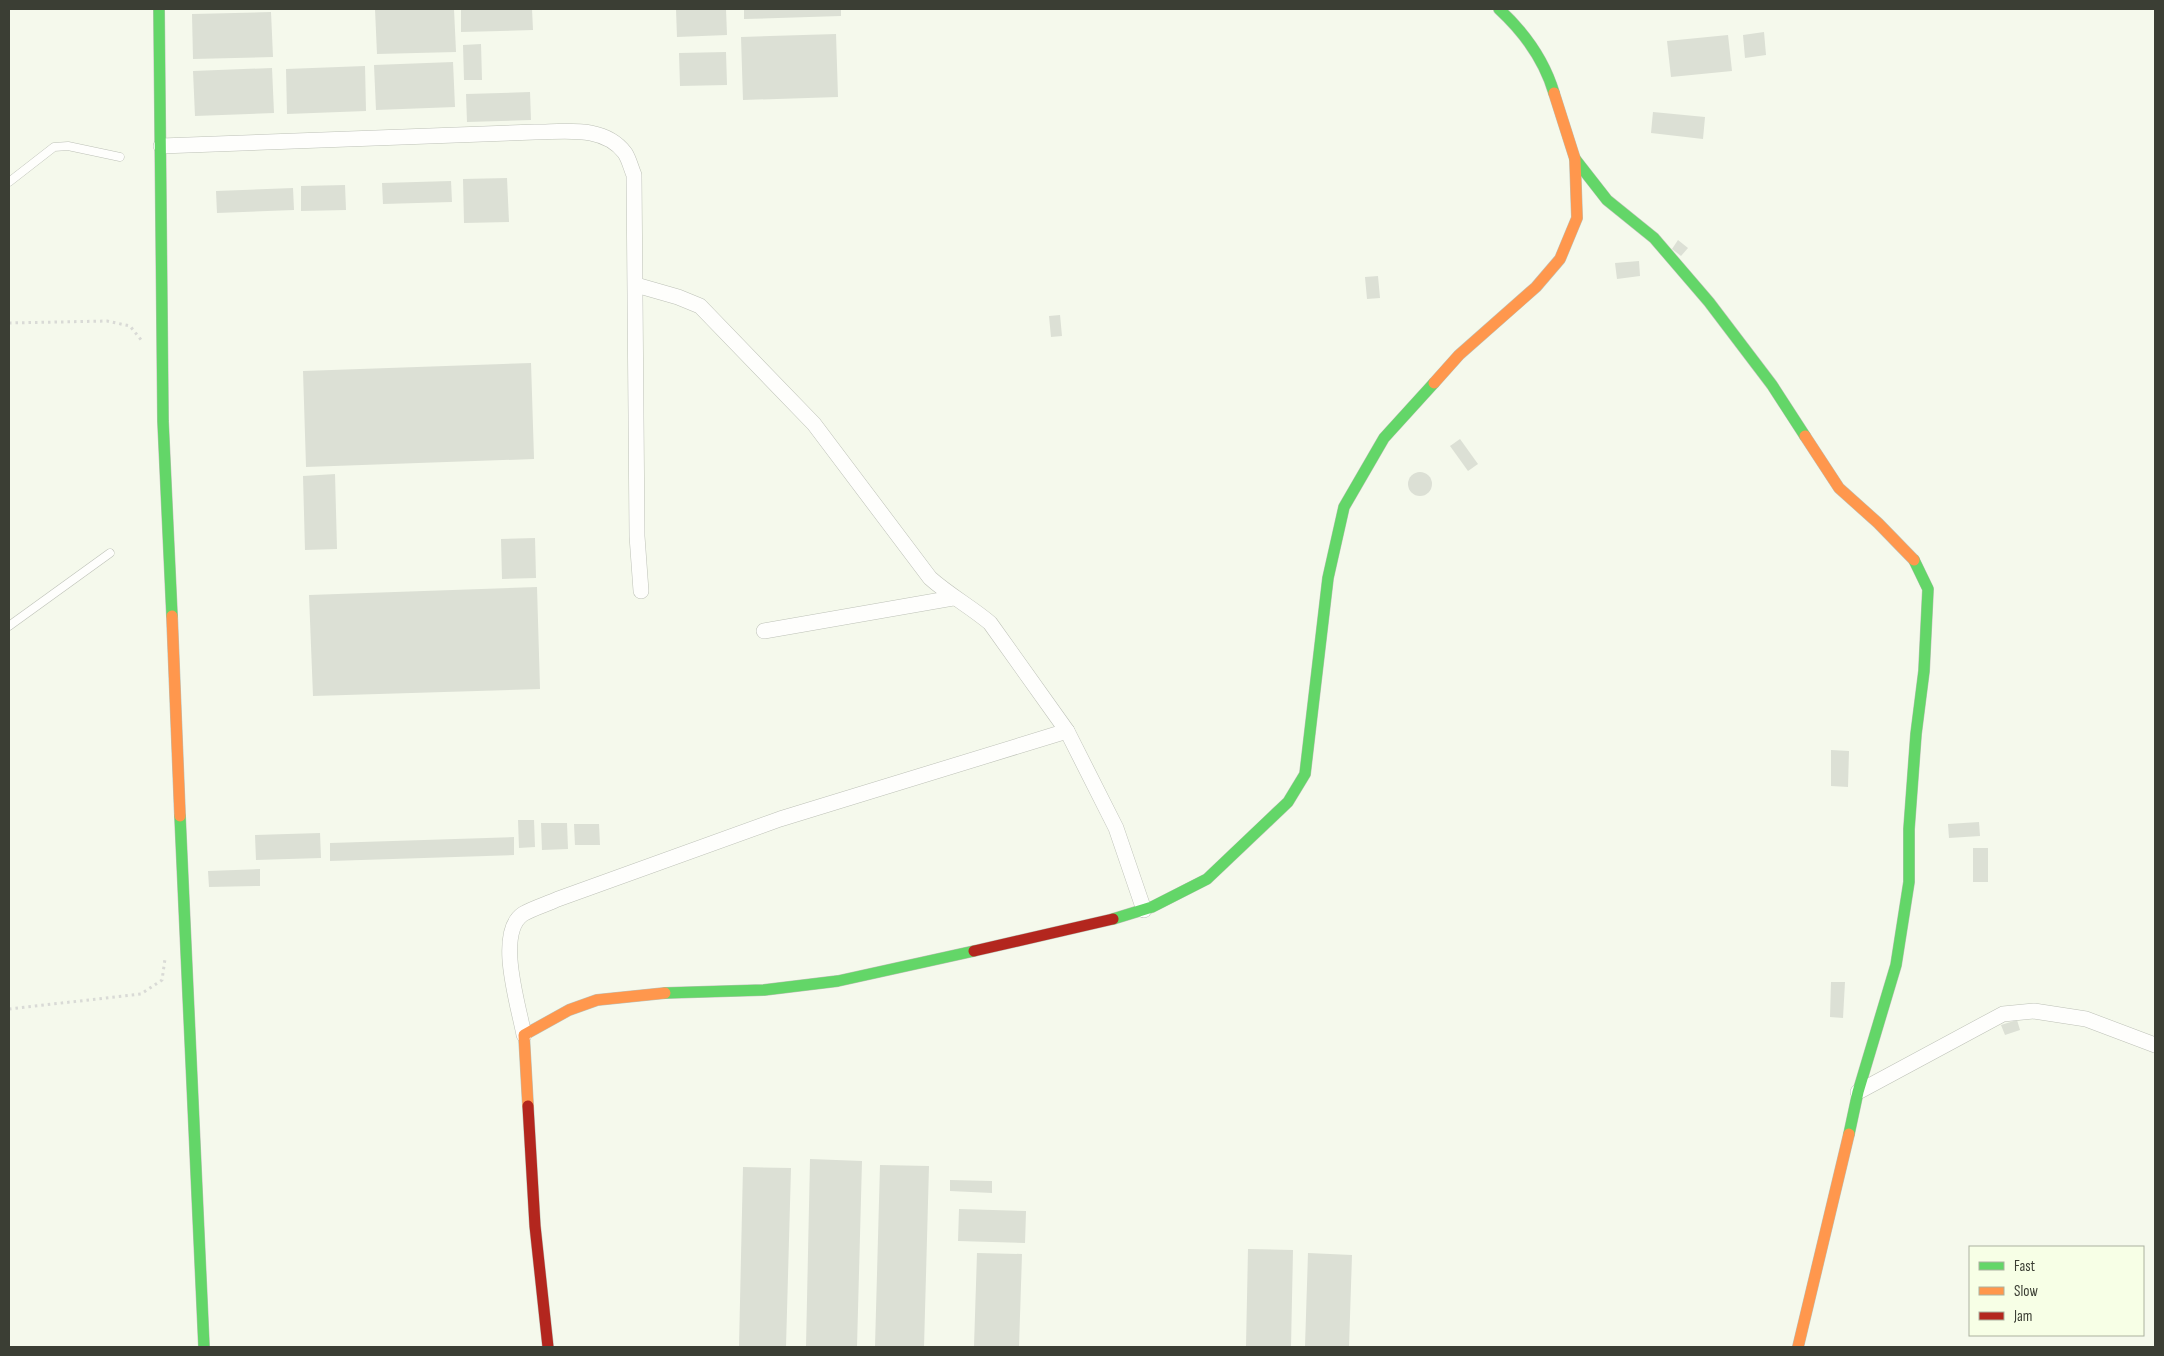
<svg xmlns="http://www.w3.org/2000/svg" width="2164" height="1356" font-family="'Sofia Sans Condensed',sans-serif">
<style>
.building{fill:#dce0d5}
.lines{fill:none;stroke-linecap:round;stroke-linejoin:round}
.lane-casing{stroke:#bdc1b7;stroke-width:9}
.street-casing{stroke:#bdc1b7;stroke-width:16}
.fast-casing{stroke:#bdc1b7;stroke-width:12}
.slow-casing{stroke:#bdc1b7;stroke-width:12}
.jam-casing{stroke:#bdc1b7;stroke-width:12}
.path{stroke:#d9dad6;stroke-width:3;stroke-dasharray:2.5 4;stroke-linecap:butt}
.lane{stroke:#fefefc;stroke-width:8}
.street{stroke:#fefefc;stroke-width:15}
.fast{stroke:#63d668;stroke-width:11}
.slow{stroke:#ff974d;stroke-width:11}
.jam{stroke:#b3261e;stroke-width:11}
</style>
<rect width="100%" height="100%" fill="#f5f9ec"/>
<g class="building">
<path d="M375 9H454L456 52 377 54Z"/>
<path d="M461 9H532L533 30 461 32Z"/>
<path d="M676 9H726L727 35 677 37Z"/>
<path d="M744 9H841V16L744 19Z"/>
<path d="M271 12 273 57 193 59 192 14Z"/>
<path d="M1764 32 1766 55 1745 58 1743 35Z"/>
<path d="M836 34 838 97 743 100 741 37Z"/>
<path d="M1728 35 1732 71 1671 77 1667 41Z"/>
<path d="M481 44 482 80H464L463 45Z"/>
<path d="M726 52 727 85 680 86 679 53Z"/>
<path d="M453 62 455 107 376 110 374 65Z"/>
<path d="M365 66 366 111 287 114 286 69Z"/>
<path d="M272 68 274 113 195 116 193 71Z"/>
<path d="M530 92 531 120 467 122 466 94Z"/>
<path d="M1653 112 1705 117 1703 139 1651 133Z"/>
<path d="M507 178 509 222 464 223 463 179Z"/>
<path d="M451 181 452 202 383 204 382 183Z"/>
<path d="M345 185 346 210 301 211V186Z"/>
<path d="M293 188 294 210 217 213 216 191Z"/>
<path d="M1678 240 1688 248 1681 256 1672 249Z"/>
<path d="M1639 261 1640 276 1617 279 1615 263Z"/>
<path d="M1378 276 1380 298 1367 299 1365 277Z"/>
<path d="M1060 315 1062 336 1051 337 1049 316Z"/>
<path d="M531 363 534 459 306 467 303 371Z"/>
<path d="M1460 439 1478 464 1468 471 1450 446Z"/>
<circle cx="1420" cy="484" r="12"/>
<path d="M335 474 337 549 305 550 303 476Z"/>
<path d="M535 538 536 578 502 579 501 539Z"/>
<path d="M537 587 540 689 313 696 309 595Z"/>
<path d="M1831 750 1849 751 1848 787 1831 786Z"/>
<path d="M518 820H534L535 847 519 848Z"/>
<path d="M1979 822 1980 836 1949 838 1948 824Z"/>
<path d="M541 823H567L568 849 542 850Z"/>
<path d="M574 824H599L600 845H575Z"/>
<path d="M320 833 321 858 256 860 255 835Z"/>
<path d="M514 837V855L330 861V843Z"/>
<rect x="1973" y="848" width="15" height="34"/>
<path d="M260 869V886L209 887 208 871Z"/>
<path d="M1831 982H1845L1843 1018 1830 1017Z"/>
<path d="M2017 1020 2020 1030 2005 1035 2001 1025Z"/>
<path d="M810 1159 862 1161 857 1347H806Z"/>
<path d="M880 1165 929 1166 924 1347H875Z"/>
<path d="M743 1167 791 1168 786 1347H739Z"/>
<path d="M950 1180 992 1181V1193L950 1191Z"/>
<path d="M959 1209 1026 1211 1025 1243 958 1241Z"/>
<path d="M1248 1249 1293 1250 1291 1347H1246Z"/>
<path d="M977 1253 1022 1254 1019 1347H974Z"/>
<path d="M1308 1253 1352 1255 1349 1347H1305Z"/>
</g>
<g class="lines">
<defs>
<g id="lane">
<path d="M9 182 54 147 68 146 120 157"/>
<path d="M9 626 110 553"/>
</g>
<g id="street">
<path d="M161 146 535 132C565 132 604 125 625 153 629 159 631 168 634 175L637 536 641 591"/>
<path d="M636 285 678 297 700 306 814 424 930 578C949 595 971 607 990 623L1067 731 1116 828 1144 910"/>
<path d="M764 631 953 598"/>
<path d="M524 1035C519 1007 495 933 523 914 533 908 547 904 558 899L780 819 1067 731"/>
<path d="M1858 1092 2003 1014 2034 1011 2086 1019 2155 1045"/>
</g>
<g id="fast">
<path d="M159 9 163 421 172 616"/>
<path d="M1499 9C1525 33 1544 59 1554 93"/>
<path d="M1575 159 1607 200 1654 238 1709 302 1772 385 1805 436"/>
<path d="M180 816 204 1347"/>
<path d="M1113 919 1152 907 1207 879 1288 802 1305 774 1328 578 1344 507 1384 438 1434 383"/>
<path d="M665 993 764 990 838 981 974 951"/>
<path d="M1849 1134 1858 1092 1896 965 1909 882V829L1916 734 1924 671 1928 589 1914 560"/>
</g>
<g id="slow">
<path d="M1434 383 1459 355 1536 287 1560 259 1577 218 1575 159 1554 93"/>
<path d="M1805 436 1839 488 1878 523 1914 560"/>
<path d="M172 616 180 816"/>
<path d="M528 1106 524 1035 569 1010 597 1000 665 993"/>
<path d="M1798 1347 1849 1134"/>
</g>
<g id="jam">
<path d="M974 951 1113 919"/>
<path d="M528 1106 535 1226 548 1347"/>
</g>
</defs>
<use href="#lane" class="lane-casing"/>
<use href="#street" class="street-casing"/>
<use href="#fast" class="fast-casing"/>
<use href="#slow" class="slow-casing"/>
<use href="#jam" class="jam-casing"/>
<g class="path">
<path d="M9 323 107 321 130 326 142 341"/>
<path d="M9 1009 141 994 162 980 165 959"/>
</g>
<use href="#lane" class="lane"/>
<use href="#street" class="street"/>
<use href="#fast" class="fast"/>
<use href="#slow" class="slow"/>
<use href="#jam" class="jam"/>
</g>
<rect width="2164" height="1356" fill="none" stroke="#3b3e34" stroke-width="20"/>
<rect x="1969" y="1246" width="175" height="90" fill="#f7ffe6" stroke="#acb29f"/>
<rect x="1979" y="1262" width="25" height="8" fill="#63d668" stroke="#acb29f"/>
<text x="2014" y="1271" font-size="15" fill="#3b3e34">Fast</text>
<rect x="1979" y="1287" width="25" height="8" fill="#ff974d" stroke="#acb29f"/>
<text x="2014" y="1296" font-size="15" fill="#3b3e34">Slow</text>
<rect x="1979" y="1312" width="25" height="8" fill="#b3261e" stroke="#acb29f"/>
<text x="2014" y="1321" font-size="15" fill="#3b3e34">Jam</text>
</svg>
